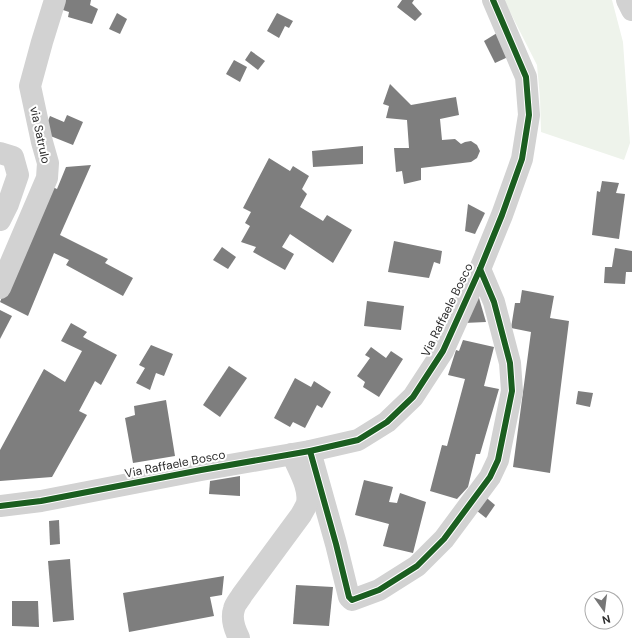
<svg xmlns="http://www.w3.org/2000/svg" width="632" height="638" font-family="'DM Sans',sans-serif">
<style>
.green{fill:#eef3eb}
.building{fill:#7e7e7e}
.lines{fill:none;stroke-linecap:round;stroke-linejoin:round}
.minor{stroke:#d2d2d2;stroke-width:22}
.cycleway-casing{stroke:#fff;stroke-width:8}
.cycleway{stroke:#1b5e20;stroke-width:6}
.labels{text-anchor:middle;stroke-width:4;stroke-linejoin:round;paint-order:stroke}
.street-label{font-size:12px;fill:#2d2d2d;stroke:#fff}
</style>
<rect width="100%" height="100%" fill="#fff"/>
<path class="green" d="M504 0H612L623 42 630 143 624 160 541 132 540 97 537 65Z"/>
<g class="building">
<path d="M59 0H91L90 5 98 9 92 24 68 17 69 12 57 8Z"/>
<path d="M402 0H414L412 3 422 14 415 21 397 7Z"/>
<path d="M117 13 127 19 120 34 109 29Z"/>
<path d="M277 13 293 21 289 28 285 26 279 38 267 31Z"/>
<path d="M497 33 508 57 495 63 484 41Z"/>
<path d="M251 51 265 61 258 70 245 60Z"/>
<path d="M234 60 247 67 240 82 226 74Z"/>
<path d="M390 84 411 105 456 97 459 115 440 119 442 140 455 139 461 144 465 142 471 141 477 145 480 151 477 158 471 162 421 168V180L404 184 402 171 396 172 394 148H409L407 120 386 118 389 106 383 104Z"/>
<path d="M67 115 83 122 73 145 43 133 50 116 64 122Z"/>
<path d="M363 146V164L313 167 312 151Z"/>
<path d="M269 158 290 171 293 166 309 176 302 189 307 194 300 207 323 221 327 215 352 230 333 263 290 234 282 247 294 254 285 270 253 252 256 247 241 242 250 226 245 223 251 212 243 208Z"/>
<path d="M91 165 60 235 108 259 105 263 133 278 123 296 66 265 69 260 54 253 28 316 0 302 48 185 57 189 66 167Z"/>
<path d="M602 181 619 183 616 193 625 194 619 239 592 235 597 191 600 192Z"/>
<path d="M468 204 485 213 475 234 465 231Z"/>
<path d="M394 241 442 251 440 264 434 262 429 278 388 272Z"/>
<path d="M222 247 236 257 228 269 213 260Z"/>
<path d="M615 248 632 251V272H626L625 284 604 283 605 267H612Z"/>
<path d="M522 290 554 296 550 318 569 321 550 473 513 467 531 332 511 328 515 303H520Z"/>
<path d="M477 291 486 322 464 323Z"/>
<path d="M367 301 404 306 401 330 364 326Z"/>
<path d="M0 310 12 316 0 339Z"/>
<path d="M71 323 87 332 83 337 117 355 101 385 95 381 79 411 87 415 52 477 0 481V450L44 369 65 382 82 351 61 341Z"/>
<path d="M463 340 494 347 484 386 499 389 480 454H476L468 487 457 499 430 491 442 445 447 446 465 379 448 375 456 350 459 351Z"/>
<path d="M151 345 173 354 164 376 156 373 150 390 136 383 145 368 139 365Z"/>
<path d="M371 347 386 358 391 351 403 359 379 397 363 387 365 382 357 376 370 358 365 355Z"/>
<path d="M229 366 247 378 220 417 203 405Z"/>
<path d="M295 378 311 387 314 381 331 392 322 408 317 405 305 428 293 422 290 427 274 418Z"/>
<path d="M578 391 593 393 590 407 576 404Z"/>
<path d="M166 400 175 456 133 463 125 418 135 415 134 406Z"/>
<path d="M240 476V496L209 494 210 481Z"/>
<path d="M364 480 393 487 389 502 397 503 400 493 426 502 413 553 383 546 389 524 355 515Z"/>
<path d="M482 494 495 505 486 518 472 507Z"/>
<path d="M59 520 60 544 50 545 49 521Z"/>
<path d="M70 559 74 620 53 622 48 561Z"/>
<path d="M224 576 222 595 210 597 214 616 129 632 123 593Z"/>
<path d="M296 585 333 587 329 626 293 624Z"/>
<path d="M12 601H38L39 627 12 626Z"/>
</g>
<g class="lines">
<g class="minor">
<path d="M627 0 632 10"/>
<path d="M0 153 13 157 18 175 8 204 0 220"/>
<path d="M0 288 47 178 48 163 42 142 30 86 42 42 55 0"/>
<path d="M310 451 336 544 349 597 352 600 379 590 417 566 444 539 490 477 498 460 512 391 510 363 494 302 480 269"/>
<path d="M0 506 41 501 201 470 310 451 358 440 387 422 413 397 443 351 480 269 502 215 522 159 529 115 526 77 493 0"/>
<path d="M239 638C235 630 231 618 234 609 235 604 240 599 242 595L301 515C303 511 306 507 307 503 310 487 298 469 292 454"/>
</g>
<defs>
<g id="cycleway">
<path d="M310 451 336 544 349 597 352 600 379 590 417 566 444 539 490 477 498 460 512 391 510 363 494 302 480 269"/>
<path d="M0 506 41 501 201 470 310 451 358 440 387 422 413 397 443 351 480 269 502 215 522 159 529 115 526 77 493 0"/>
</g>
</defs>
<use href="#cycleway" class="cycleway-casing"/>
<use href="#cycleway" class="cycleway"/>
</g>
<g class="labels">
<g class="street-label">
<text transform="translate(40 135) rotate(78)" y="4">via Satrulo</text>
<text transform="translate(447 310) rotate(-64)" y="4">Via Raffaele Bosco</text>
<text transform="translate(175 464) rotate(-11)" y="4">Via Raffaele Bosco</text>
</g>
</g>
<g transform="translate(604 610) rotate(166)"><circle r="19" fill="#ffffff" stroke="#ababab"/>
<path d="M0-3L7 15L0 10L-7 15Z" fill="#767676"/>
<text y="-6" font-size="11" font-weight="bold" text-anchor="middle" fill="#2d2d2d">N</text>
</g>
</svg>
